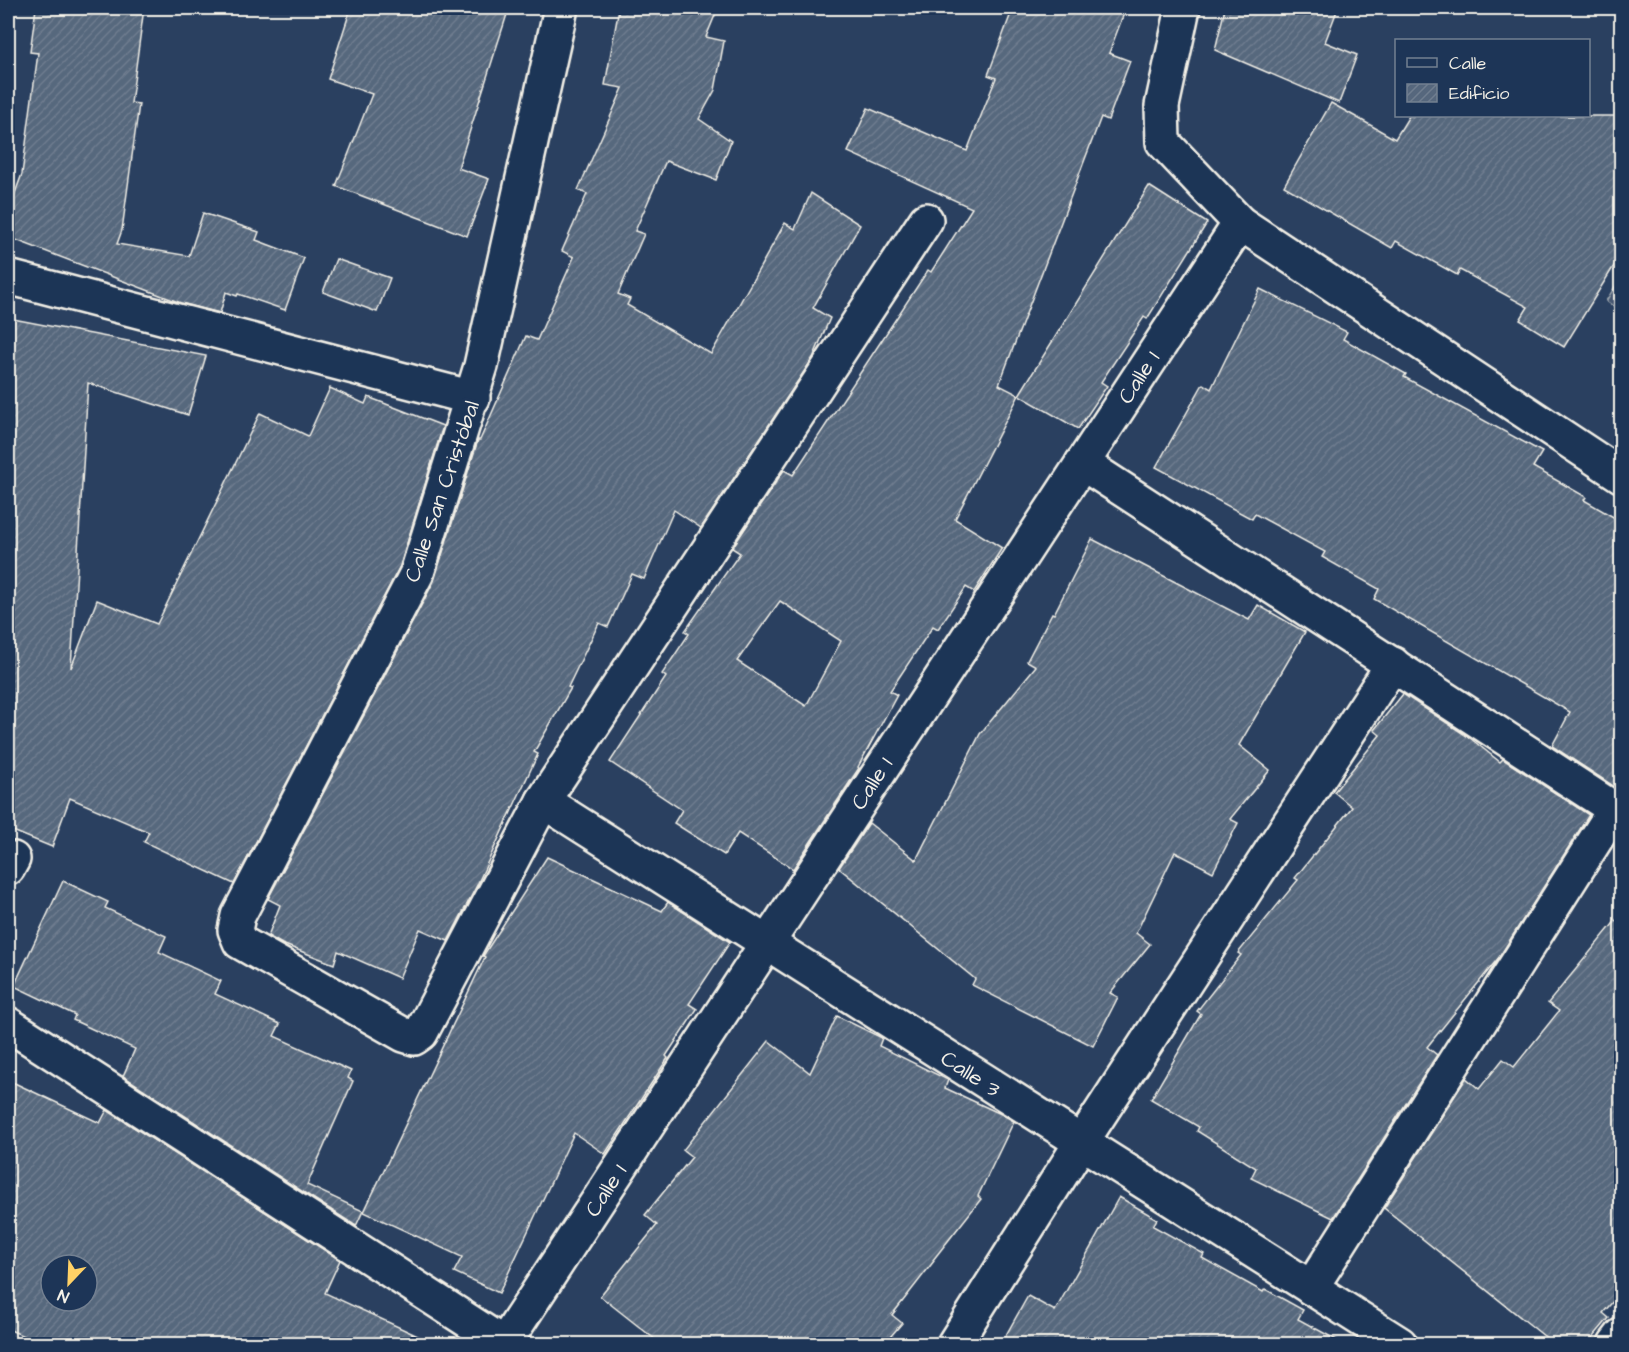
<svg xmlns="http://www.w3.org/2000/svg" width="1629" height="1352" font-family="'Architects Daughter',sans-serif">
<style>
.green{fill:#445771;stroke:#9ca4ac;stroke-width:1.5}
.building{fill:url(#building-hatch);stroke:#f4f1e8;stroke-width:1.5;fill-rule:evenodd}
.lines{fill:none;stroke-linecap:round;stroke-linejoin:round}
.street-casing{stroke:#f4f1e8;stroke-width:38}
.street{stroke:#1d3557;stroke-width:33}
.labels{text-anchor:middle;stroke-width:6;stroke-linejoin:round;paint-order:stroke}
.street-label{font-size:22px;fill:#f4f1e8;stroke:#1d3557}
</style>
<defs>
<pattern id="building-hatch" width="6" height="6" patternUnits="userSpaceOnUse" patternTransform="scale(1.5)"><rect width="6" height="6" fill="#56677d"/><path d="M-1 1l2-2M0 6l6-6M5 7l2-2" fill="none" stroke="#6f7d8f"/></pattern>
</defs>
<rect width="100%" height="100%" fill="#2a4060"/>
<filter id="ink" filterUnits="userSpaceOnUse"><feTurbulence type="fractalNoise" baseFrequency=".0167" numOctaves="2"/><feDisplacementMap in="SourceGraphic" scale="12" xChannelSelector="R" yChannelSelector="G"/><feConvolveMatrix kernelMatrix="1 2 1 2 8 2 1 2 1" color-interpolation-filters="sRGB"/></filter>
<g filter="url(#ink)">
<path class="green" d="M1621 277V311L1606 301Z"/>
<g class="building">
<path d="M36 8H144L131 103 139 104 122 230 117 244 189 256 203 213 259 232 256 240 304 258 285 310 238 294 237 296 226 292 220 313 181 303 8 237V212L22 174 38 53 30 52Z"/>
<path d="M351 8H509L458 168 489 179 467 236 336 186 372 94 328 79Z"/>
<path d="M619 8H718L706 37 724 41 715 90 699 119 731 141 716 180 666 161 635 231 644 234 618 294 630 299 627 305 711 354 785 223 795 229 811 193 860 225 813 308 830 318 813 358 701 528 674 510 644 579 632 574 608 627 599 623 568 687 571 688 534 752 538 754 477 885 448 941 420 929 399 978 338 951 334 964 282 944 268 936 280 905 268 899 434 581 478 440H480L526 336 537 340 574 257 562 251 587 194 578 190 623 88 605 85Z"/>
<path d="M1013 8H1126L1109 53 1130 61 1108 120 1101 117 999 385 1019 395 955 519 1002 548 974 592 966 587 938 629 933 626 890 691 897 695 858 767 859 768 793 869 738 833 724 855 674 823 682 810 610 762 666 677 662 674 689 634 685 631 740 553 732 548 784 470 793 475 928 270 931 272 972 208 848 152 868 108 967 151 996 78 988 75ZM780 601 841 641 806 706 737 661Z"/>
<path d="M1225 8H1338L1325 42 1357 55 1339 103 1215 50Z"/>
<path d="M1331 103 1395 139 1409 116H1622V253L1564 347 1520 320 1528 307 1460 270 1457 275 1396 241 1392 248 1284 186Z"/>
<path d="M1149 186 1207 223 1147 319 1144 317 1101 382 1107 386 1078 429 1019 395Z"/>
<path d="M336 259 390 278 377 312 323 292Z"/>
<path d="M1260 289 1347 332 1343 339 1406 374 1404 377 1542 452 1533 467 1586 497 1584 500 1622 522 1621 791 1552 746 1570 712 1374 599 1379 589 1322 557 1325 552 1255 514 1252 519 1156 467 1203 384 1211 389Z"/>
<path d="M8 318 206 356 188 415 88 383 71 668 97 600 157 624 260 413 308 436 330 388 365 404 368 397 443 426 400 566 234 884 144 842 149 832 70 798 52 847 8 829Z"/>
<path d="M1092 539 1249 620 1258 605 1305 632 1239 745 1270 770 1230 819 1238 823 1213 872 1175 852 1136 933 1150 944 1110 993 1118 997 1093 1046 972 985 975 979 839 868 869 823 916 860 980 734 1036 666 1027 661 1052 613 1054 614Z"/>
<path d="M1403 694 1470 738 1500 762 1503 759 1589 815 1500 956 1427 1047 1437 1055 1333 1218 1251 1178 1256 1168 1197 1131 1199 1127 1151 1099 1201 1014 1197 1011 1241 955 1238 953 1298 880 1295 878 1352 807 1334 792 1380 735 1374 730Z"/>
<path d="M547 857 662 911 668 902 730 942 689 1004 697 1009 666 1056 668 1058 605 1154 574 1133 499 1293 454 1272 462 1257 364 1212 485 957 483 956Z"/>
<path d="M63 881 108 902 105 908 166 936 159 952 221 981 215 994 280 1024 274 1036 351 1071 348 1078 353 1081 307 1185 363 1211 356 1226 123 1076 135 1049 73 1020 75 1015 14 986Z"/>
<path d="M1622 913V1291L1603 1313 1609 1318 1587 1344H1554L1384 1208 1466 1078 1479 1089 1503 1059 1514 1067 1559 1011 1548 1003Z"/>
<path d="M837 1016 882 1038 879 1046 948 1080 945 1088 1001 1114 1014 1121 978 1196 981 1199 933 1260 934 1261 892 1315 902 1323 884 1344H661L600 1296 657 1225 645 1215 692 1157 683 1150 769 1041 810 1073Z"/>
<path d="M8 1080 100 1123 107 1110 340 1260 325 1293 435 1344H41L8 1329ZM51 1265H87V1301H51Z"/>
<path d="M1119 1197 1157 1219 1153 1226 1204 1254 1202 1258 1263 1292 1265 1289 1303 1310 1298 1319 1344 1344H1001L1028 1296 1055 1311Z"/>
</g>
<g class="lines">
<defs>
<g id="street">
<path d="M561 8 481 366 417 573 238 916 235 930 240 942 404 1035 414 1038 421 1033 543 801 926 220"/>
<path d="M1183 8 1162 106 1163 142 1240 223 1622 476"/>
<path d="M8 277 473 398"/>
<path d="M1082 463 1622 814"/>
<path d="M543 801 1400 1344"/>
<path d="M8 868 13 859"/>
<path d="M8 1024 504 1344"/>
<path d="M1311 1288 1615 809"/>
<path d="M504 1344 1240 223"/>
<path d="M954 1344 1081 1143 1393 664"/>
<path d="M1615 1344 1622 1335"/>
</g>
</defs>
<use href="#street" class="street-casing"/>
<use href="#street" class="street"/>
</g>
</g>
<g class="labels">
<g class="street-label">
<text transform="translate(1138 377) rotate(-57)" y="8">Calle 1</text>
<text transform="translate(441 491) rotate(-71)" y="8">Calle San Cristóbal</text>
<text transform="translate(871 783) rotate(-57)" y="8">Calle 1</text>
<text transform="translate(971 1073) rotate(33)" y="8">Calle 3</text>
<text transform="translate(605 1190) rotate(-57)" y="8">Calle 1</text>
</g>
</g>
<rect width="1629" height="1352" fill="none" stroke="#1d3557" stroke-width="30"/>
<rect x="15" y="15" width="1599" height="1322" fill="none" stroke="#f4f1e8" stroke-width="2" filter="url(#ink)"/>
<rect x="1395" y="39" width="195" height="78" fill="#1d3557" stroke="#738091" stroke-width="1.5"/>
<rect x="1407" y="58" width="30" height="9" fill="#1d3557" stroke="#738091" stroke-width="1.5"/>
<text x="1449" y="69" font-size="18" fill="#f4f1e8">Calle</text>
<rect x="1407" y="84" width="30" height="18" fill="url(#building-hatch)" stroke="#738091" stroke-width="1.5"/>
<text x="1449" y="99" font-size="18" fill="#f4f1e8">Edificio</text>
<g transform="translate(69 1283) rotate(203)"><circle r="28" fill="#1d3557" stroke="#738091" stroke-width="1.5"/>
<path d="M0-4.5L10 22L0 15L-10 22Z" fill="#ffd166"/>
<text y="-9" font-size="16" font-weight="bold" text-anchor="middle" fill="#f4f1e8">N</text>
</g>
</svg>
